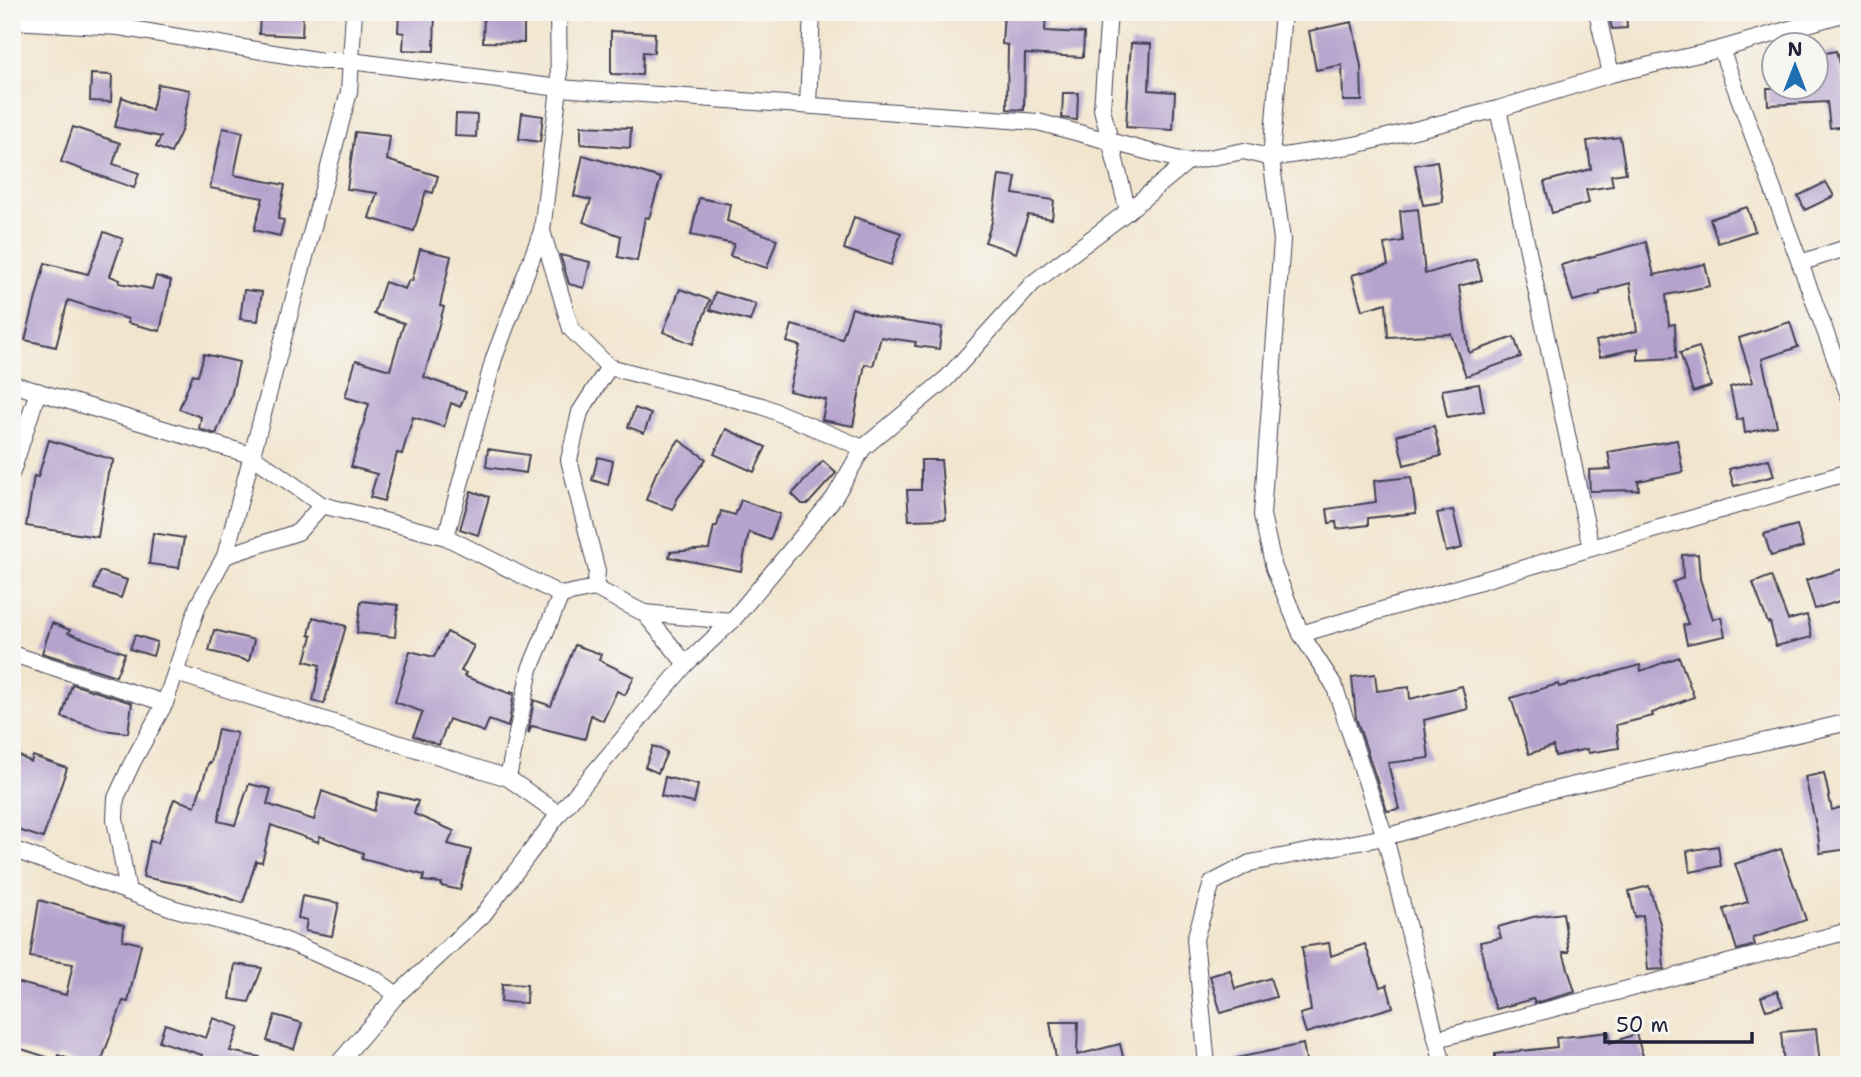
<svg xmlns="http://www.w3.org/2000/svg" width="1861" height="1077" font-family="'Shantell Sans',sans-serif">
<style>
.building{fill:#b5a3cd}
.lines{fill:none;stroke-linecap:round;stroke-linejoin:round}
.minor-casing{stroke:#413f51;stroke-width:18}
.minor{stroke:#fff;stroke-width:16}
</style>
<rect width="100%" height="100%" fill="#f6f6f2"/>
<filter id="ink" filterUnits="userSpaceOnUse"><feTurbulence type="fractalNoise" baseFrequency=".0143" numOctaves="2"/><feDisplacementMap in="SourceGraphic" scale="14" xChannelSelector="R" yChannelSelector="G"/><feConvolveMatrix kernelMatrix="1 2 1 2 8 2 1 2 1" color-interpolation-filters="sRGB"/></filter>
<filter id="wash" filterUnits="userSpaceOnUse"><feTurbulence type="fractalNoise" baseFrequency=".00686" numOctaves="4" result="noise"/><feDisplacementMap in="SourceGraphic" scale="28" xChannelSelector="R" yChannelSelector="G"/><feGaussianBlur stdDeviation="1.57" result="paint"/><feColorMatrix in="noise" values="0 0 0 0 0 0 0 0 0 0 0 0 0 0 0 0 0 1.4 0 .05"/><feComposite in="paint" operator="in"/></filter>
<g filter="url(#wash)">
<rect width="100%" height="100%" fill="#f2e5ce"/>
<g id="blocks">
<g class="building">
<path d="M260 12H303L302 36 259 34Z"/>
<path d="M399 12H435L434 51 403 50 404 33 398 32Z"/>
<path d="M484 12H524V43L483 42Z"/>
<path d="M1004 12H1046L1045 31 1084 33 1083 57 1025 54 1024 110 1007 109 1008 45 1002 44Z"/>
<path d="M1608 12H1626L1627 28 1612 29Z"/>
<path d="M1352 22 1361 66 1362 101H1343L1342 65 1316 70 1309 31Z"/>
<path d="M611 31 655 33 654 53 643 52 642 75 611 74Z"/>
<path d="M1131 43 1151 44 1149 90 1175 92 1173 130 1126 127Z"/>
<path d="M1836 51 1845 89 1848 126 1830 128 1827 102 1768 105 1767 88H1816V55Z"/>
<path d="M91 74 112 75 111 102 90 101Z"/>
<path d="M158 84 190 90 182 129 171 153 156 147 161 137 115 127 122 97 152 110Z"/>
<path d="M1063 93H1078L1077 120 1062 118Z"/>
<path d="M522 113 543 116 540 142 519 139Z"/>
<path d="M456 114 477 115 476 137 455 136Z"/>
<path d="M581 126 631 128 630 148 581 144Z"/>
<path d="M73 127 120 143 113 164 139 173 134 188 61 162Z"/>
<path d="M223 128 243 132 234 175 285 185 278 219 284 220 280 236 254 230 263 198 210 188Z"/>
<path d="M355 132 390 136 387 160 438 176 433 193 426 191 414 231 369 218 377 193 347 189Z"/>
<path d="M1620 137 1626 173 1611 175 1613 186 1586 190 1589 203 1552 213 1544 182 1591 169 1587 141Z"/>
<path d="M583 155 661 178 649 218 645 217 637 261 618 257 621 236 583 222 591 200 574 196Z"/>
<path d="M1437 161 1443 202 1423 205 1415 165Z"/>
<path d="M999 175 1016 177 1013 194 1054 200 1052 219 1028 215 1016 253 985 242 992 222Z"/>
<path d="M1826 182 1834 196 1805 210 1798 196Z"/>
<path d="M699 198 730 204 727 221 777 239 767 268 730 256 734 244 691 235Z"/>
<path d="M1747 207 1755 231 1718 243 1710 219Z"/>
<path d="M1418 209 1425 274 1476 259 1482 280 1459 286 1469 353 1514 337 1521 357 1466 376 1451 334 1388 337 1386 303 1362 310 1352 275 1388 265 1384 244 1403 241 1400 211Z"/>
<path d="M854 217 901 233 891 265 844 249Z"/>
<path d="M104 232 123 239 110 276 120 280 119 283 152 289 156 276 171 281 160 331 128 323V319L68 300 56 347 25 340 45 263 88 274Z"/>
<path d="M1646 242 1654 275 1705 264 1710 286 1666 295 1669 325 1675 324 1676 358 1638 360V348L1600 357 1596 341 1637 331 1630 283 1600 291V294L1573 301 1561 265Z"/>
<path d="M420 249 451 256 440 306 444 307 424 377 466 392 460 407 451 403 444 427 413 417 402 454 397 453 384 501 370 497 377 474 351 467 369 404 345 397 356 360 390 370 404 323 374 314 385 282 405 289 409 280 412 281Z"/>
<path d="M560 255 590 262 584 288 569 284Z"/>
<path d="M680 289 710 300 693 344 663 332Z"/>
<path d="M244 290 262 292 258 321 240 319Z"/>
<path d="M715 292 756 304 750 321 710 310Z"/>
<path d="M852 308 878 317 942 327 939 349 915 346 916 342 881 337 873 366 865 364 853 426 822 420 826 400 789 391 800 346 787 342 792 325 842 339Z"/>
<path d="M1790 322 1798 347 1762 359 1777 426 1745 433 1743 418 1737 420 1730 387 1753 382 1739 338Z"/>
<path d="M1699 347 1711 386 1693 392 1680 353Z"/>
<path d="M204 354 239 362 231 397 216 434 199 429 201 417 179 409 193 374 198 376Z"/>
<path d="M1479 384 1484 411 1447 417 1442 390Z"/>
<path d="M635 408 651 414 644 433 628 427Z"/>
<path d="M1434 426 1441 456 1404 465 1397 435Z"/>
<path d="M726 429 766 447 754 472 714 454Z"/>
<path d="M49 440 114 460 108 473 98 537 26 526 34 476 38 477Z"/>
<path d="M679 440 706 459 677 499 673 509 646 500 656 473Z"/>
<path d="M1677 440 1683 472 1638 481 1639 490 1590 491 1589 470 1611 469 1608 452Z"/>
<path d="M488 449 529 455 526 473 486 467Z"/>
<path d="M598 457 613 461 608 485 592 480Z"/>
<path d="M1769 459 1774 476 1734 486 1729 469Z"/>
<path d="M921 460H941L946 519 909 520 907 490H921Z"/>
<path d="M823 461 836 473 808 504H802L792 494Z"/>
<path d="M1411 477 1416 513 1368 518V525L1337 529 1336 522 1329 523 1327 509 1376 502 1374 481Z"/>
<path d="M471 491 489 497 478 535 460 529Z"/>
<path d="M741 500 780 514 770 540 749 532 741 571 669 557 670 552 709 549 714 526H717L721 511 735 515Z"/>
<path d="M1453 510 1462 548 1446 552 1437 513Z"/>
<path d="M1797 525 1803 547 1771 556 1764 534Z"/>
<path d="M153 533 184 538 179 568 149 564Z"/>
<path d="M1698 554 1700 579 1713 619 1721 617 1725 636 1687 644 1683 625 1688 624 1673 582 1683 578 1682 555Z"/>
<path d="M1849 567V598L1815 609 1806 580Z"/>
<path d="M100 571 127 580 121 598 94 589Z"/>
<path d="M1771 576 1788 620 1807 615 1812 637 1776 646 1770 622 1768 623 1753 583Z"/>
<path d="M361 601 398 605 395 637 357 633Z"/>
<path d="M313 617 346 626 324 704 313 701 320 665 305 661 312 636 309 635Z"/>
<path d="M52 623 70 630 68 633 125 653 116 676 42 653Z"/>
<path d="M214 630 254 640 249 661 209 651Z"/>
<path d="M447 632 474 646 461 671 466 673 464 676 511 694V692L514 693 508 727 489 720 484 732 449 719 439 745 413 736 423 712 395 702 410 651 434 657Z"/>
<path d="M135 635 157 642 153 656 130 649Z"/>
<path d="M575 645 601 654 599 660 634 677 625 695 617 691 603 721 591 715 585 739 532 726 528 734 534 700 551 706Z"/>
<path d="M1679 657 1694 697 1652 713 1653 716 1616 725 1619 748 1588 753 1587 749 1555 756 1553 746 1529 754 1511 698 1544 688 1558 684 1559 687 1640 665 1641 671Z"/>
<path d="M1375 674 1377 691 1409 687 1410 699 1462 686 1468 709 1424 720 1429 758 1388 763 1399 809 1387 811 1356 718 1352 677Z"/>
<path d="M72 684 132 703 128 733 103 730 62 717Z"/>
<path d="M218 729 237 733 218 821 235 825 249 784 271 789 267 804 314 820 322 791 374 811 379 792 418 801 414 814 454 831 448 844 471 850 460 890 441 886 442 883 423 881 424 875 362 859 363 853 320 836 318 842 271 825 262 862 256 861 243 903 195 887 143 877 150 841 158 843 174 799 195 806 209 762 211 763Z"/>
<path d="M653 746 667 752 658 773 645 767Z"/>
<path d="M12 752 31 762 33 756 67 768 43 838 12 828Z"/>
<path d="M1824 773 1832 810 1849 805V849L1820 853 1818 834 1805 777Z"/>
<path d="M665 777 698 785 694 803 661 796Z"/>
<path d="M1718 846 1721 866 1690 872 1687 851Z"/>
<path d="M1781 849 1806 920 1753 938 1755 945 1737 950 1724 909 1748 902 1735 864Z"/>
<path d="M1649 886 1661 927 1664 969 1648 970 1643 915 1635 917 1629 891Z"/>
<path d="M302 896 339 903 332 936 305 931 307 920 298 918Z"/>
<path d="M39 900 124 925 123 940 141 944 128 1002 123 1001 100 1065H86L58 1055 56 1060 12 1046V981L66 995 73 964 30 957Z"/>
<path d="M1563 913 1569 952H1563L1575 992 1535 1003 1533 999 1496 1009 1489 991 1480 942 1501 938 1498 927 1533 917Z"/>
<path d="M1329 943 1331 956 1365 944 1380 987 1387 985 1393 1007 1306 1033 1300 1014 1311 1011 1302 947Z"/>
<path d="M235 964 262 968 249 1002 230 999Z"/>
<path d="M1230 970 1235 989 1270 978 1276 997 1221 1013 1210 976Z"/>
<path d="M502 984 527 985 526 1003 501 1002Z"/>
<path d="M1777 991 1783 1006 1766 1010 1761 997Z"/>
<path d="M275 1015 302 1023 294 1049 267 1041Z"/>
<path d="M213 1018 239 1027 230 1051 260 1057 259 1065H200L202 1055 159 1041 165 1024 206 1038Z"/>
<path d="M1050 1022H1078L1077 1055 1120 1044 1125 1065H1057Z"/>
<path d="M1816 1029 1820 1065H1784L1781 1032Z"/>
<path d="M1609 1032 1610 1043 1636 1034 1644 1059 1627 1065H1495V1054L1557 1047 1556 1038Z"/>
<path d="M1303 1044 1307 1065H1238L1237 1058Z"/>
</g>
</g>
</g>
<g filter="url(#ink)">
<use href="#blocks" fill-opacity="0" stroke="#413f51" stroke-width="2"/>
<g class="lines">
<defs>
<g id="minor">
<path d="M1109 12 1102 109 1128 211"/>
<path d="M1283 12 1271 158 1282 240 1262 515 1274 568 1301 634 1334 685 1385 837 1443 1065"/>
<path d="M1597 12 1611 74"/>
<path d="M12 21 119 27 322 61H351L559 88 1038 122 1187 162 1244 151 1271 158 1355 145 1498 109 1611 74 1721 49 1849 12"/>
<path d="M1721 49 1849 396"/>
<path d="M808 105 812 12"/>
<path d="M1498 109 1591 548"/>
<path d="M542 231 571 329 609 367"/>
<path d="M1800 263 1849 247"/>
<path d="M12 384 251 455 322 505 446 537 561 595 595 588 644 613 686 664"/>
<path d="M12 472 38 391"/>
<path d="M446 537 494 358 542 231 559 88 558 12"/>
<path d="M225 556 298 532 322 505"/>
<path d="M595 588 597 571 569 460 580 412 609 367 762 406 863 448"/>
<path d="M644 613 732 621"/>
<path d="M1301 634 1849 472"/>
<path d="M12 654 165 703"/>
<path d="M176 673 508 778 559 814"/>
<path d="M508 778 530 669 561 595"/>
<path d="M12 849 172 908 277 937 375 979 397 995"/>
<path d="M128 892 115 819 116 798 132 763 165 703 198 605 225 556 349 92 354 12"/>
<path d="M1437 1039 1849 931"/>
<path d="M337 1065 397 995 483 915 559 814 686 664 732 621 834 498 863 448 947 378 1033 283 1128 211 1187 162"/>
<path d="M1207 1065 1195 939 1212 883 1250 863 1385 837 1540 793 1849 722"/>
</g>
</defs>
<use href="#minor" class="minor-casing"/>
<use href="#minor" class="minor"/>
</g>
</g>
<rect width="1861" height="1077" fill="none" stroke="#f6f6f2" stroke-width="42"/>
<g transform="translate(1795 66)"><circle r="33" fill="#f6f6f2" stroke="#a1a1a9" stroke-width="2"/>
<path d="M0-5L12 26L0 18L-12 26Z" fill="#1f6fb2"/>
<text y="-10" font-size="19" font-weight="bold" text-anchor="middle" fill="#22223b">N</text>
</g>
<path d="M1605 1032v10h147v-10" fill="none" stroke="#22223b" stroke-width="3.5"/>
<text x="1616" y="1032" font-size="21" fill="#22223b" stroke="#f6f6f2" stroke-width="5" paint-order="stroke">50 m</text>
</svg>
